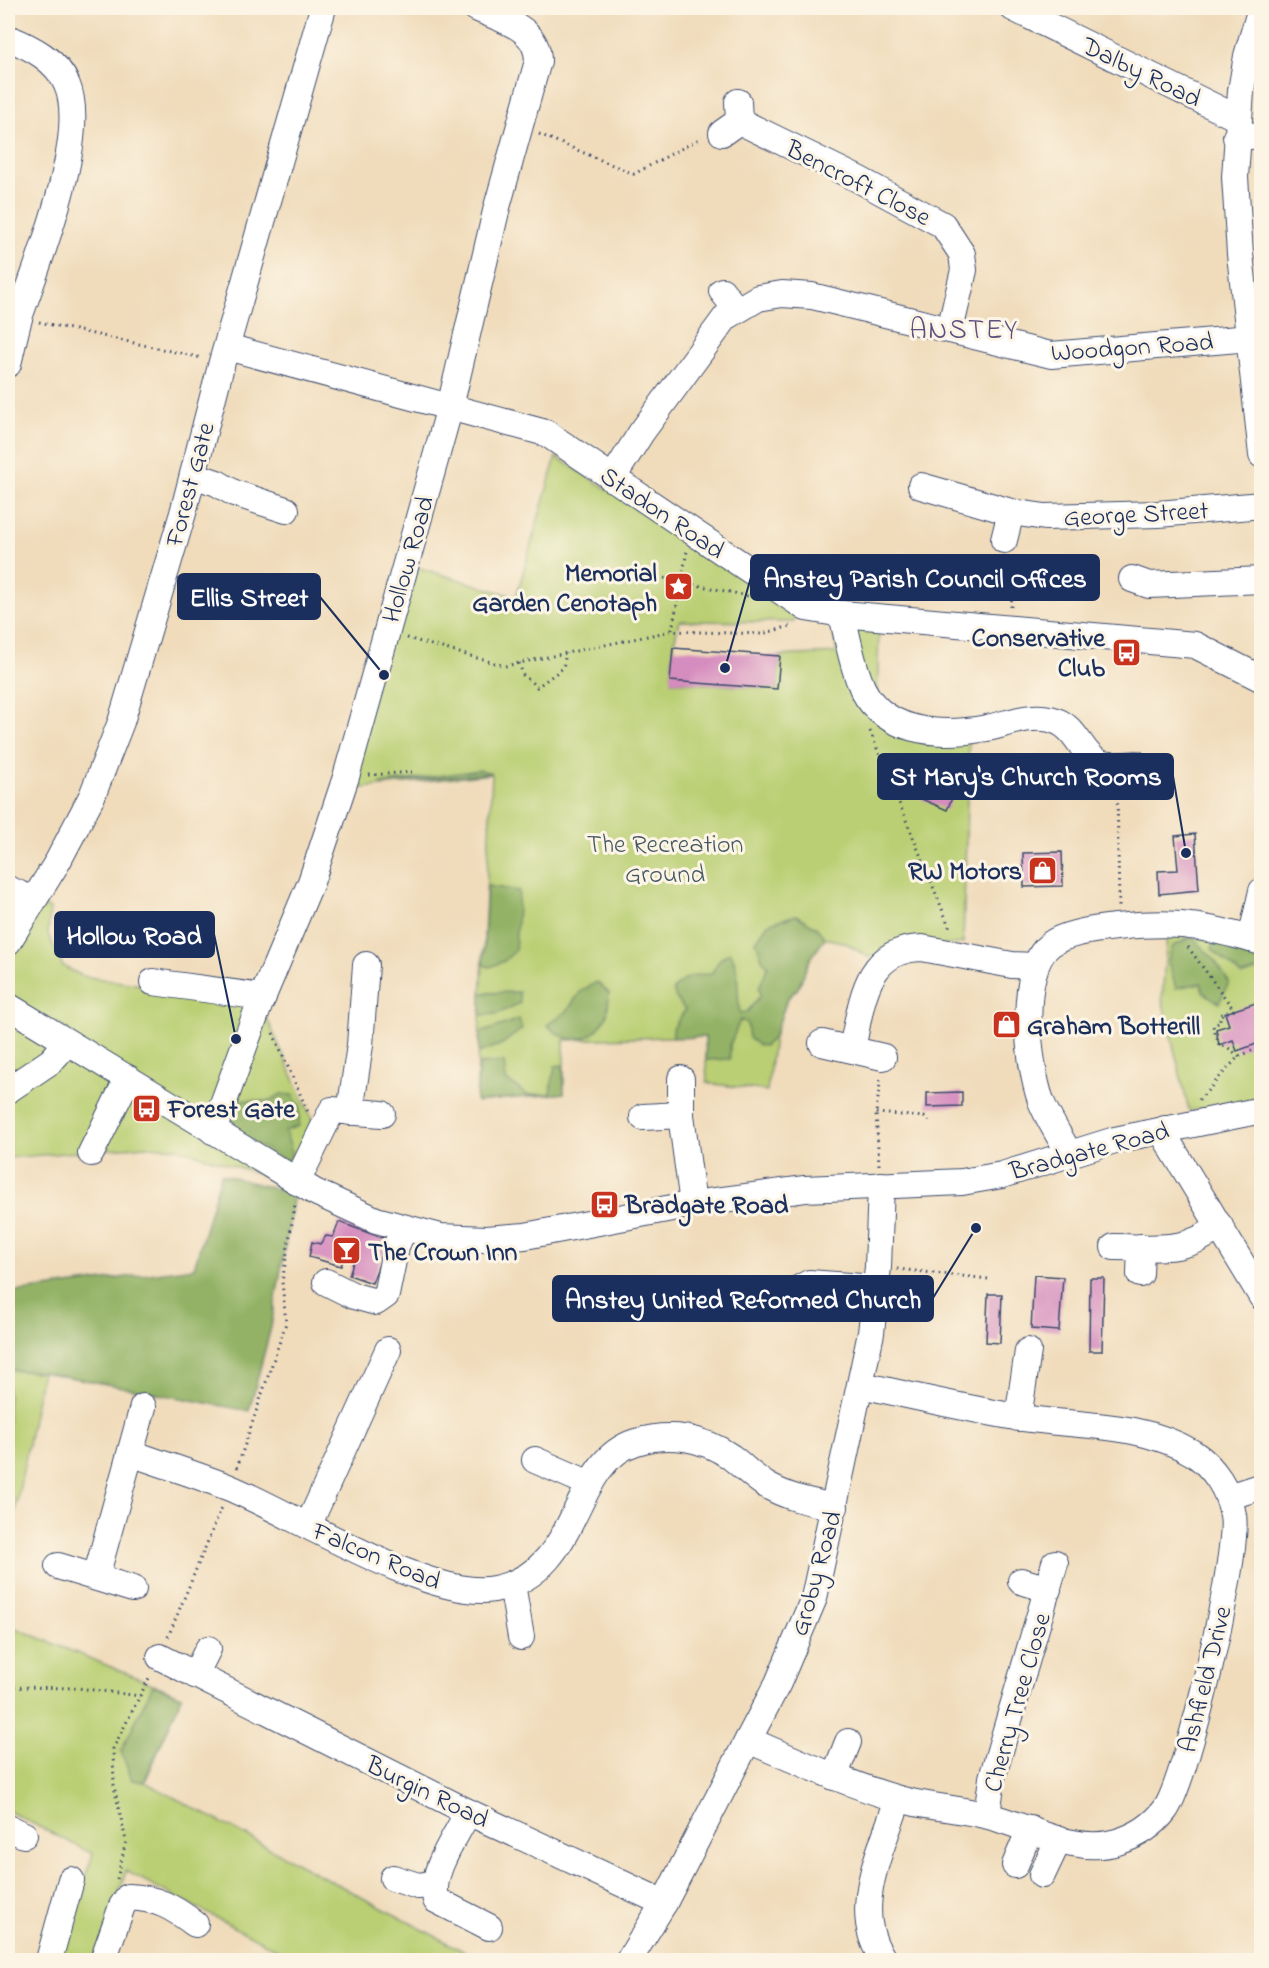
<svg xmlns="http://www.w3.org/2000/svg" width="1269" height="1968" font-family="'Indie Flower',sans-serif">
<style>
.green{fill:#bacf73;stroke:#6a7f68;stroke-width:1.5}
.forest{fill:#93b265;stroke:#577062;stroke-width:1.5}
.building{fill:#d58cbe}
.lines{fill:none;stroke-linecap:round;stroke-linejoin:round}
.minor-casing{stroke:#3b496c;stroke-width:28}
.path{stroke:#3b496c;stroke-width:3;stroke-dasharray:1.5 4.5;stroke-linecap:butt}
.minor{stroke:#fff;stroke-width:26}
.labels{text-anchor:middle;stroke-width:6;stroke-linejoin:round;paint-order:stroke}
.street-label{font-size:26px;fill:#1b2f5e;stroke:#fcf5e5}
.poi-label{font-size:26px;font-weight:bold;fill:#1b2f5e;stroke:#fcf5e5;text-anchor:start}
.park-label{font-size:26px;fill:#435763;stroke:#fcf5e5}
.quarter-label{font-size:28px;letter-spacing:1.5px;fill:#5c5080;stroke:#fcf5e5}
.leader{fill:none;stroke:#1b2f5e;stroke-width:2}
.callout-dot{fill:#1b2f5e;stroke:#fcf5e5;stroke-width:2}
.callout{fill:#1b2f5e;stroke:#1b2f5e;stroke-width:2}
.callout-label{font-size:27px;text-anchor:middle;font-weight:bold;fill:#fff}
</style>
<rect width="100%" height="100%" fill="#fcf5e5"/>
<filter id="ink" filterUnits="userSpaceOnUse"><feTurbulence type="fractalNoise" baseFrequency=".0167" numOctaves="2"/><feDisplacementMap in="SourceGraphic" scale="12" xChannelSelector="R" yChannelSelector="G"/><feConvolveMatrix kernelMatrix="1 2 1 2 8 2 1 2 1" color-interpolation-filters="sRGB"/></filter>
<filter id="wash" filterUnits="userSpaceOnUse"><feTurbulence type="fractalNoise" baseFrequency=".008" numOctaves="4" result="noise"/><feDisplacementMap in="SourceGraphic" scale="24" xChannelSelector="R" yChannelSelector="G"/><feGaussianBlur stdDeviation="1.35" result="paint"/><feColorMatrix in="noise" values="0 0 0 0 0 0 0 0 0 0 0 0 0 0 0 0 0 1.4 0 .05"/><feComposite in="paint" operator="in"/></filter>
<g filter="url(#wash)">
<rect width="100%" height="100%" fill="#f0dcbb"/>
<g class="green">
<path d="M556 457 795 606 794 622 679 621 673 648 671 681 777 689 780 656 837 653 832 625 879 626 877 709 969 731 963 943 868 957 846 943 825 938 809 961 798 988 787 999 774 1037 767 1091 707 1083 705 1036 564 1040V1093L476 1102 492 774 345 790 410 565 516 597Z"/>
<path d="M8 887 50 909 48 934 63 966 82 976 260 1003 319 1135 290 1184 178 1148 146 1146 8 1158Z"/>
<path d="M1167 936 1261 943V1098L1189 1111 1162 999Z"/>
<path d="M8 1370 42 1372 8 1548Z"/>
<path d="M8 1625 182 1696 145 1782 480 1960H297L126 1871 96 1960H56L93 1854 8 1811Z"/>
</g>
<g class="forest">
<path d="M480 770 492 773 380 784Z"/>
<path d="M487 886 519 891 515 951 504 961 490 967 483 965Z"/>
<path d="M796 915 816 927 825 938 809 961 798 988 787 999 774 1037 764 1046 758 1045 749 1038 747 1023 740 1020 730 1045V1059L706 1060 705 1037 673 1038V1028L685 1010 677 1000 673 990C684 977 694 974 711 974L720 959 730 952C741 971 736 991 740 1013L747 1012 761 995 759 988 768 966 763 961 756 941 768 924Z"/>
<path d="M1217 932 1261 942V969L1242 976 1212 949Z"/>
<path d="M1192 937 1213 958 1229 982 1219 1003 1203 992 1201 983 1176 988 1168 961 1173 946Z"/>
<path d="M597 982 609 993C608 1000 609 1011 606 1017 592 1044 567 1046 547 1025L567 1011 581 991Z"/>
<path d="M519 992 520 1003 497 1014 481 1015V993Z"/>
<path d="M519 1019 522 1029 502 1044 479 1053 480 1033Z"/>
<path d="M504 1062 506 1080 528 1095 550 1094 555 1066 563 1065 564 1093 476 1102 479 1064Z"/>
<path d="M281 1094 293 1095 300 1106 299 1126 285 1131 292 1152 287 1162 234 1131 232 1119 240 1100 269 1101Z"/>
<path d="M221 1174 294 1194 271 1327 249 1411 42 1372 8 1370V1293L194 1268Z"/>
<path d="M153 1685 182 1696 144 1782 132 1780 121 1751Z"/>
</g>
<g id="blocks">
<g class="building">
<path d="M673 648 780 656 777 689 670 681Z"/>
<path d="M924 758 962 774 947 810 910 794Z"/>
<path d="M1195 834 1199 890 1159 894 1158 871 1178 870 1175 836Z"/>
<path d="M1062 852 1063 886 1024 887 1023 853Z"/>
<path d="M1262 1001V1042L1237 1051 1233 1040 1219 1045 1216 1029 1229 1025 1225 1013Z"/>
<path d="M962 1092V1106L927 1107V1093Z"/>
<path d="M339 1222 388 1240 372 1283 349 1275 354 1260 344 1257 341 1266 309 1257 312 1242 320 1244 326 1236 333 1237Z"/>
<path d="M1034 1275 1063 1277 1059 1331 1031 1329Z"/>
<path d="M1090 1278H1104L1102 1351H1089Z"/>
<path d="M988 1294H1002L1000 1343 986 1342Z"/>
</g>
</g>
</g>
<g filter="url(#ink)">
<use href="#blocks" fill-opacity="0" stroke="#3b496c" stroke-width="1.5"/>
<g class="lines">
<defs>
<g id="minor">
<path d="M1013 8 1239 119"/>
<path d="M1261 8 1247 56 1241 91 1235 177 1240 254 1262 455"/>
<path d="M8 38C31 47 57 60 67 85 89 136 38 262 20 315 15 331 12 348 8 364"/>
<path d="M739 121 858 179 943 225 962 254 964 270 950 330"/>
<path d="M722 133 739 121 738 102"/>
<path d="M1236 137 1262 135"/>
<path d="M722 291 736 309"/>
<path d="M227 347 546 433 806 608 842 614 1195 645 1262 679"/>
<path d="M193 475 217 483 234 493 286 510"/>
<path d="M612 479 641 433 726 317 758 298 782 294 812 296 1051 355 1250 338"/>
<path d="M921 486 1011 512 1045 517 1158 514 1262 505"/>
<path d="M1004 540 1011 512"/>
<path d="M1132 579 1149 585 1262 580"/>
<path d="M842 614C847 636 851 659 859 680 878 734 940 737 987 728 1007 724 1030 714 1050 719 1078 725 1080 755 1100 763 1112 767 1125 765 1136 764"/>
<path d="M8 889 33 900"/>
<path d="M1251 939 1262 891"/>
<path d="M8 942 58 861 92 796 121 722 183 513 222 362 323 8"/>
<path d="M153 982 263 997"/>
<path d="M8 1006 315 1192 376 1220 441 1237 486 1239 525 1236 693 1204 805 1189 962 1182 1002 1175 1115 1140 1262 1110"/>
<path d="M822 1043 883 1057"/>
<path d="M852 1049C862 1004 864 949 922 948L1012 965 1035 966"/>
<path d="M681 1079V1115L693 1204"/>
<path d="M8 1090 51 1061 66 1044"/>
<path d="M350 1112 360 1045 366 965"/>
<path d="M643 1117 681 1115"/>
<path d="M1165 1129 1167 1140 1262 1297"/>
<path d="M213 1131 260 1003 311 882 346 777 450 407 497 207 538 61C538 27 502 20 476 8"/>
<path d="M91 1153 128 1078"/>
<path d="M1069 1154C1060 1136 1048 1119 1041 1101 1028 1065 1017 969 1051 944 1075 926 1160 922 1190 926 1214 928 1238 936 1262 942"/>
<path d="M297 1182 332 1110 382 1114"/>
<path d="M1114 1247C1157 1247 1184 1254 1220 1226"/>
<path d="M1140 1274 1141 1247"/>
<path d="M326 1282 354 1296 376 1302 386 1295 396 1246 404 1229"/>
<path d="M787 1301 796 1290 809 1283 875 1288"/>
<path d="M1018 1418 1028 1351"/>
<path d="M131 1453C164 1465 198 1475 230 1488 293 1514 431 1601 494 1589 584 1572 568 1463 636 1442 669 1432 703 1437 731 1457 743 1466 753 1477 766 1485 788 1498 811 1502 835 1507"/>
<path d="M535 1460 590 1484"/>
<path d="M1228 1497 1262 1486"/>
<path d="M308 1526 388 1350"/>
<path d="M58 1566 133 1589"/>
<path d="M96 1577 143 1407"/>
<path d="M1021 1581 1048 1589"/>
<path d="M512 1584 521 1637"/>
<path d="M160 1657 468 1812 664 1903"/>
<path d="M195 1675 208 1649"/>
<path d="M748 1740C797 1761 845 1783 895 1798 925 1807 957 1808 988 1816 1029 1826 1074 1855 1117 1842 1137 1836 1153 1826 1165 1810 1187 1781 1240 1552 1233 1515 1229 1490 1214 1467 1193 1453 1139 1421 1075 1427 1016 1417 964 1408 913 1396 861 1385"/>
<path d="M834 1777 848 1742"/>
<path d="M468 1812C456 1837 429 1872 436 1900L489 1927"/>
<path d="M987 1815 992 1778 1055 1563"/>
<path d="M8 1828 24 1835"/>
<path d="M1015 1865 1030 1829"/>
<path d="M1042 1875 1059 1839"/>
<path d="M393 1878 418 1886 434 1884"/>
<path d="M49 1960 71 1880"/>
<path d="M103 1960 122 1906 128 1897C157 1898 173 1907 195 1924"/>
<path d="M629 1960 664 1903 748 1740 778 1683 814 1598 871 1333 878 1267 881 1185"/>
<path d="M884 1960C848 1912 882 1850 898 1799"/>
</g>
</defs>
<use href="#minor" class="minor-casing"/>
<g class="path">
<path d="M539 134 634 174 701 138"/>
<path d="M39 322 202 358"/>
<path d="M664 578 748 596"/>
<path d="M1011 607 1015 557"/>
<path d="M672 630 687 551"/>
<path d="M407 638 505 666 671 631 762 634 794 625"/>
<path d="M519 663 523 675 537 687 563 668 566 653"/>
<path d="M870 731 951 931"/>
<path d="M369 775 412 772"/>
<path d="M1117 785 1119 907"/>
<path d="M1188 947 1234 1010 1220 1015V1022L1213 1026 1219 1045 1227 1047 1239 1056"/>
<path d="M273 1033 308 1112"/>
<path d="M1199 1100 1239 1056 1262 1047"/>
<path d="M876 1113 924 1117 929 1121"/>
<path d="M879 1165 876 1113 881 1076"/>
<path d="M897 1269 989 1279"/>
<path d="M237 1468 286 1323 282 1282 295 1205"/>
<path d="M168 1637 222 1507"/>
<path d="M8 1687 78 1688 140 1696"/>
<path d="M117 1879 126 1841 114 1786 113 1749 150 1676"/>
</g>
<use href="#minor" class="minor"/>
</g>
</g>
<defs>
<symbol id="sight-square" viewBox="-11 -11 22 22"><rect x="-9" y="-9" width="18" height="18" rx="4" fill="#c8321e" stroke="#fcf5e5"/><path d="M0-6L1.8-2.2L6-1.7L2.9 1.2L3.7 5.4L0 3.3L-3.7 5.4L-2.9 1.2L-6-1.7L-1.8-2.2Z" fill="#fff"/></symbol>
<symbol id="bus-square" viewBox="-11 -11 22 22"><rect x="-9" y="-9" width="18" height="18" rx="4" fill="#c8321e" stroke="#fcf5e5"/><path d="M-5-6H5V4H4V6H2V4H-2V6H-4V4H-5ZM-3.5-4V0h7V-4ZM-3.5 1.2v1.5H-2V1.2ZM2 1.2v1.5H3.5V1.2Z" fill="#fff"/></symbol>
<symbol id="shop-square" viewBox="-11 -11 22 22"><rect x="-9" y="-9" width="18" height="18" rx="4" fill="#c8321e" stroke="#fcf5e5"/><path d="M-5-2.5h2.3a2.7 3.5 0 0 1 5.4 0H5L5.5 6h-11ZM-1.5-2.5h3a1.5 2.3 0 0 0-3 0Z" fill="#fff"/></symbol>
<symbol id="bar-square" viewBox="-11 -11 22 22"><rect x="-9" y="-9" width="18" height="18" rx="4" fill="#c8321e" stroke="#fcf5e5"/><path d="M-6-5H6L.8 .8V4.5H3.5V6h-7V4.5H-.8V.8Z" fill="#fff"/></symbol>
</defs>
<g fill-rule="evenodd">
<use href="#sight-square" x="662" y="570" width="33" height="33"/>
<use href="#bus-square" x="1110" y="636" width="33" height="33"/>
<use href="#shop-square" x="1026" y="854" width="33" height="33"/>
<use href="#shop-square" x="990" y="1008" width="33" height="33"/>
<use href="#bus-square" x="130" y="1092" width="33" height="33"/>
<use href="#bus-square" x="588" y="1188" width="33" height="33"/>
<use href="#bar-square" x="330" y="1234" width="33" height="33"/>
</g>
<g class="labels">
<g class="street-label">
<text transform="translate(1142 71) rotate(26)" y="9">Dalby Road</text>
<text transform="translate(859 182) rotate(27)" y="9">Bencroft Close</text>
<text transform="translate(1132 346) rotate(-4)" y="9">Woodgon Road</text>
<text transform="translate(189 484) rotate(-75)" y="9">Forest Gate</text>
<text transform="translate(663 512) rotate(34)" y="9">Stadon Road</text>
<text transform="translate(1136 513) rotate(-3)" y="9">George Street</text>
<text transform="translate(407 559) rotate(-74)" y="9">Hollow Road</text>
<text transform="translate(1089 1150) rotate(-15)" y="9">Bradgate Road</text>
<text transform="translate(377 1555) rotate(23)" y="9">Falcon Road</text>
<text transform="translate(815 1573) rotate(-74)" y="9">Groby Road</text>
<text transform="translate(1204 1679) rotate(-76)" y="9">Ashfield Drive</text>
<text transform="translate(1016 1702) rotate(-74)" y="9">Cherry Tree Close</text>
<text transform="translate(428 1791) rotate(26)" y="9">Burgin Road</text>
</g>
<g class="poi-label">
<text x="657" y="581" text-anchor="end">Memorial<tspan x="657" dy="30">Garden Cenotaph</tspan></text>
<text x="1105" y="646" text-anchor="end">Conservative<tspan x="1105" dy="30">Club</tspan></text>
<text x="1022" y="879" text-anchor="end">RW Motors</text>
<text x="1027" y="1034">Graham Botterill</text>
<text x="168" y="1117">Forest Gate</text>
<text x="625" y="1213">Bradgate Road</text>
<text x="368" y="1260">The Crown Inn</text>
</g>
<g class="park-label">
<text x="665" y="852">The Recreation<tspan x="665" dy="30">Ground</tspan></text>
</g>
<g class="quarter-label">
<text x="964" y="338">ANSTEY</text>
</g>
</g>
<path class="leader" d="M725 668L751 577M384 675L320 597M1186 853L1173 776M236 1039L214 934M976 1228L933 1298"/>
<g class="callout-dot">
<circle cx="725" cy="668" r="6"/>
<circle cx="384" cy="675" r="6"/>
<circle cx="1186" cy="853" r="6"/>
<circle cx="236" cy="1039" r="6"/>
<circle cx="976" cy="1228" r="6"/>
</g>
<g class="callout">
<rect x="751" y="555" width="348" height="45" rx="6"/>
<rect x="178" y="574" width="142" height="45" rx="6"/>
<rect x="878" y="754" width="295" height="45" rx="6"/>
<rect x="55" y="912" width="159" height="45" rx="6"/>
<rect x="553" y="1276" width="380" height="45" rx="6"/>
</g>
<g class="callout-label">
<text x="925" y="587">Anstey Parish Council Offices</text>
<text x="249" y="606">Ellis Street</text>
<text x="1026" y="785">St Mary's Church Rooms</text>
<text x="134" y="944">Hollow Road</text>
<text x="743" y="1308">Anstey United Reformed Church</text>
</g>
<rect width="1269" height="1968" fill="none" stroke="#fcf5e5" stroke-width="30"/>
</svg>
